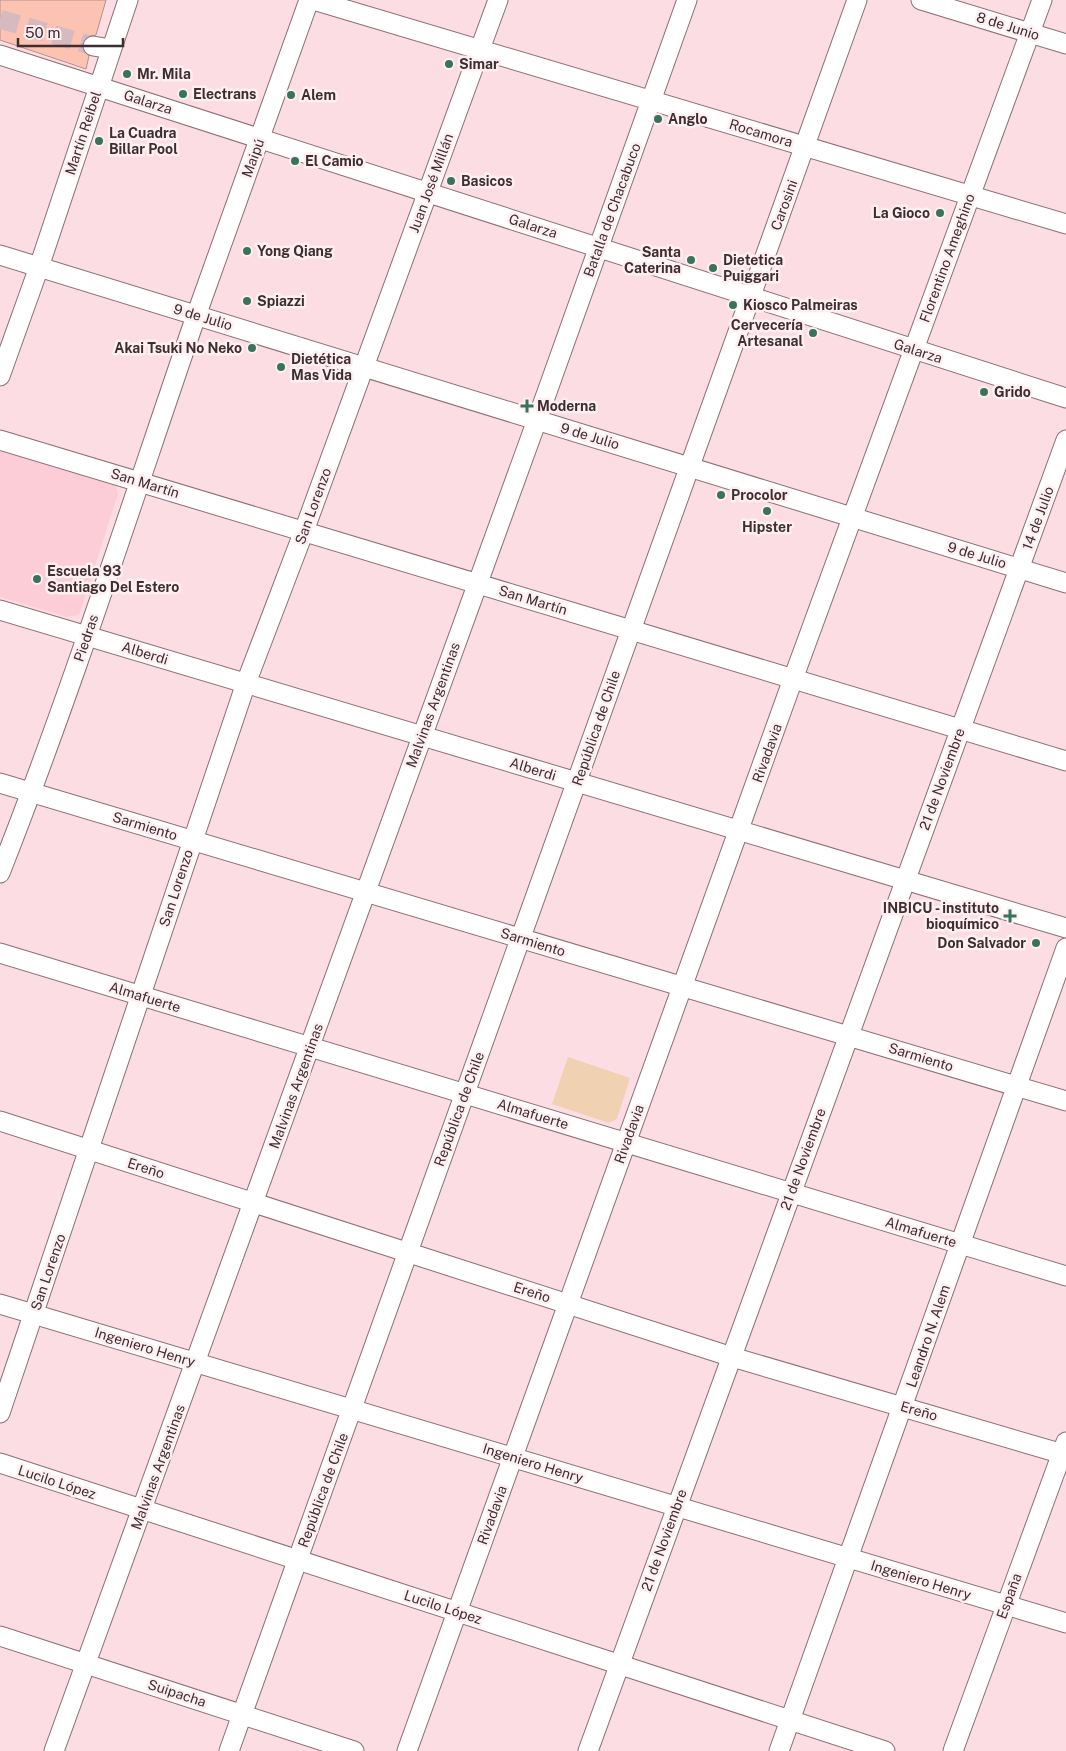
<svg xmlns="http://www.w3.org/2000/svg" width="1066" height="1751" font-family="'Public Sans',sans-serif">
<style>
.built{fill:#fccdd6}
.green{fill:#f0d2b3}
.building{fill:#fdc3b2;stroke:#b49187}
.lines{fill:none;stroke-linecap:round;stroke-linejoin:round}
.minor-tunnel{stroke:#d6babf;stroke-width:19;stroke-dasharray:19 9;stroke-linecap:butt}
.minor-casing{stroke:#8f6d74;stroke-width:21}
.minor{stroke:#fff;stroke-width:19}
.poi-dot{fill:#38735e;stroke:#ffeff2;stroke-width:2}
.labels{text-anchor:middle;stroke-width:5;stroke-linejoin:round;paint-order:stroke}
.street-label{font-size:14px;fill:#3d2e31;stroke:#ffeff2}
.poi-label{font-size:14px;font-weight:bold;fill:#3d2e31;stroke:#ffeff2;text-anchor:start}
</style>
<rect width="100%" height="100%" fill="#fcdde3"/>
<path class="built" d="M0 448 115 484 118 494 79 615 67 617 0 597Z"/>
<path class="green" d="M568 1057 630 1078 617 1119 609 1123 552 1104Z"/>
<path class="building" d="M0 0H106L96 35 89 36 84 39 82 44 83 50 89 56 86 69 0 40Z"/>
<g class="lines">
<path class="minor-tunnel" d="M0 19 93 46"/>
<defs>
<g id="minor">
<path d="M313 0 1066 224"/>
<path d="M921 0 1066 44"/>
<path d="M93 46 111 49"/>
<path d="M0 55 1066 398"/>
<path d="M0 255 1066 583"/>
<path d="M0 376 39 267 128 0"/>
<path d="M0 440 1066 761"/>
<path d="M0 610 1066 928"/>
<path d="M0 783 1066 1101"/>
<path d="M0 873C72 690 132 502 196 316 233 210 272 105 309 0"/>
<path d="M0 953 1066 1276"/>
<path d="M0 1121 732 1357 1066 1455"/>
<path d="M0 1304 1066 1623"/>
<path d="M0 1413 246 683 304 531 498 0"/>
<path d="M0 1463 885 1751"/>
<path d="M0 1636 354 1751"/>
<path d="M54 1751 537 420 687 0"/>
<path d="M229 1751 857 0"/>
<path d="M407 1751 793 679 1042 0"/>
<path d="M588 1751 1066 440"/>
<path d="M779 1751 1066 948"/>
<path d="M953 1751 1066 1442"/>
</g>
</defs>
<use href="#minor" class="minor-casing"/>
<use href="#minor" class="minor"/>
</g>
<g class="poi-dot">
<circle cx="449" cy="64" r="5"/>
<circle cx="127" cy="74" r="5"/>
<circle cx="183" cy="94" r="5"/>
<circle cx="291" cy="95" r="5"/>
<circle cx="658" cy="119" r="5"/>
<circle cx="99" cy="141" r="5"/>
<circle cx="295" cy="161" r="5"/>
<circle cx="451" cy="181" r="5"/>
<circle cx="940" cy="213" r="5"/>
<circle cx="247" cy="251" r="5"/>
<circle cx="691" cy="260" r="5"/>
<circle cx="713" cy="268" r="5"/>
<circle cx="247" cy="301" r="5"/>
<circle cx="733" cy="305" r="5"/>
<circle cx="813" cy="333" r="5"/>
<circle cx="252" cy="348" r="5"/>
<circle cx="281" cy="367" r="5"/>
<circle cx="984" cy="392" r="5"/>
<path d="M524.5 398.5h5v5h5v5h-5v5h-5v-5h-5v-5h5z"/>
<circle cx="721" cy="495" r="5"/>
<circle cx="767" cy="511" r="5"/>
<circle cx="37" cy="579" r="5"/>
<path d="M1007.5 908.5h5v5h5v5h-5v5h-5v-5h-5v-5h5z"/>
<circle cx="1036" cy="943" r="5"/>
</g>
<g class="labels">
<g class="street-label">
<text transform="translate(1008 26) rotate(17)" y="5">8 de Junio</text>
<text transform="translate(148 102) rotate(18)" y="5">Galarza</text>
<text transform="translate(83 133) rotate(-72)" y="5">Martín Reibel</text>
<text transform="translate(761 133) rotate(17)" y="5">Rocamora</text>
<text transform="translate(253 158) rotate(-70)" y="5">Maipú</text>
<text transform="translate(431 183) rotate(-70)" y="5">Juan José Millán</text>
<text transform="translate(784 205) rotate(-70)" y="5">Carosini</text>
<text transform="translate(612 210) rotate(-70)" y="5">Batalla de Chacabuco</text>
<text transform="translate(533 226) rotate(18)" y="5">Galarza</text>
<text transform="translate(947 258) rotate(-70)" y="5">Florentino Ameghino</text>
<text transform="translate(203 317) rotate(17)" y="5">9 de Julio</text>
<text transform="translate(918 351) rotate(18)" y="5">Galarza</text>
<text transform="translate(590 436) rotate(17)" y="5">9 de Julio</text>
<text transform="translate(145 483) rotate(17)" y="5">San Martín</text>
<text transform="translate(313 506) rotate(-70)" y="5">San Lorenzo</text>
<text transform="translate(1038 518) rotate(-70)" y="5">14 de Julio</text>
<text transform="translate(977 555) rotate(17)" y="5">9 de Julio</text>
<text transform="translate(533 600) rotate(17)" y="5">San Martín</text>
<text transform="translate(86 638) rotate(-71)" y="5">Piedras</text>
<text transform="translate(145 653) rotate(17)" y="5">Alberdi</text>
<text transform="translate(433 705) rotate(-70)" y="5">Malvinas Argentinas</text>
<text transform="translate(596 728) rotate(-71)" y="5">República de Chile</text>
<text transform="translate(767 753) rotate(-70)" y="5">Rivadavia</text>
<text transform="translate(533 769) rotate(17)" y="5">Alberdi</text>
<text transform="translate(942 779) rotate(-70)" y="5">21 de Noviembre</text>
<text transform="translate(145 826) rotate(17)" y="5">Sarmiento</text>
<text transform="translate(176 888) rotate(-72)" y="5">San Lorenzo</text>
<text transform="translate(533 942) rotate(17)" y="5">Sarmiento</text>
<text transform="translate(145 997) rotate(17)" y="5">Almafuerte</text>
<text transform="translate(921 1057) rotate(17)" y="5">Sarmiento</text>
<text transform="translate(296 1086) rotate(-70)" y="5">Malvinas Argentinas</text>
<text transform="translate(459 1109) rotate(-70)" y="5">República de Chile</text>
<text transform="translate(533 1114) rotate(17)" y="5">Almafuerte</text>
<text transform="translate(629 1134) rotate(-70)" y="5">Rivadavia</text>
<text transform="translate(803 1159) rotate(-70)" y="5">21 de Noviembre</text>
<text transform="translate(146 1168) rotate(18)" y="5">Ereño</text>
<text transform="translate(921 1232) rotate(17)" y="5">Almafuerte</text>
<text transform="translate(48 1272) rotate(-71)" y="5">San Lorenzo</text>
<text transform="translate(532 1292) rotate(18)" y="5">Ereño</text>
<text transform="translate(928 1336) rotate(-71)" y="5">Leandro N. Alem</text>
<text transform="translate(145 1347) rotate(17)" y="5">Ingeniero Henry</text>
<text transform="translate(919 1411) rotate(16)" y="5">Ereño</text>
<text transform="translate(533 1463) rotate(17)" y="5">Ingeniero Henry</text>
<text transform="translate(158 1467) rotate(-70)" y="5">Malvinas Argentinas</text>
<text transform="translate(57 1482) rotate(18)" y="5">Lucilo López</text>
<text transform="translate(323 1490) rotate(-70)" y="5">República de Chile</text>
<text transform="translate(492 1515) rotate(-70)" y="5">Rivadavia</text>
<text transform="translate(664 1540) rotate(-70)" y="5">21 de Noviembre</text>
<text transform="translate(921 1580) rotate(17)" y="5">Ingeniero Henry</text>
<text transform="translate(1009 1596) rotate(-70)" y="5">España</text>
<text transform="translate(443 1607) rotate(18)" y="5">Lucilo López</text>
<text transform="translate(177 1693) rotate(18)" y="5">Suipacha</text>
</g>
<g class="poi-label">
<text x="459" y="69">Simar</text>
<text x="137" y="79">Mr. Mila</text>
<text x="193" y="99">Electrans</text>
<text x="301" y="100">Alem</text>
<text x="668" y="124">Anglo</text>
<text x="109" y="138">La Cuadra<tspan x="109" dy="16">Billar Pool</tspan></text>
<text x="305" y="166">El Camio</text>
<text x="461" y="186">Basicos</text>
<text x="930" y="218" text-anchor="end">La Gioco</text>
<text x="257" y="256">Yong Qiang</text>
<text x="681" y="257" text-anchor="end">Santa<tspan x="681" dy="16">Caterina</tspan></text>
<text x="723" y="265">Dietetica<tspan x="723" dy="16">Puiggari</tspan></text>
<text x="257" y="306">Spiazzi</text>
<text x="743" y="310">Kiosco Palmeiras</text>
<text x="803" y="330" text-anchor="end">Cervecería<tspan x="803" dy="16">Artesanal</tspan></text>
<text x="242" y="353" text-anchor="end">Akai Tsuki No Neko</text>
<text x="291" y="364">Dietética<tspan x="291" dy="16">Mas Vida</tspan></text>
<text x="994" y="397">Grido</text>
<text x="537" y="411">Moderna</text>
<text x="731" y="500">Procolor</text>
<text x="767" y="532" text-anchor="middle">Hipster</text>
<text x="47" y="576">Escuela 93<tspan x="47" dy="16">Santiago Del Estero</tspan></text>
<text x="999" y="913" text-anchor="end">INBICU - instituto<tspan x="999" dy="16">bioquímico</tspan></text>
<text x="1026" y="948" text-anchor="end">Don Salvador</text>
</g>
</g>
<path d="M18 38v8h105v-8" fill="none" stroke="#3d2e31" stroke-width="2.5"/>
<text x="25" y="38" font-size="15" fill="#3d2e31" stroke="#ffeff2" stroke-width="4" paint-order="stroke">50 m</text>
</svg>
